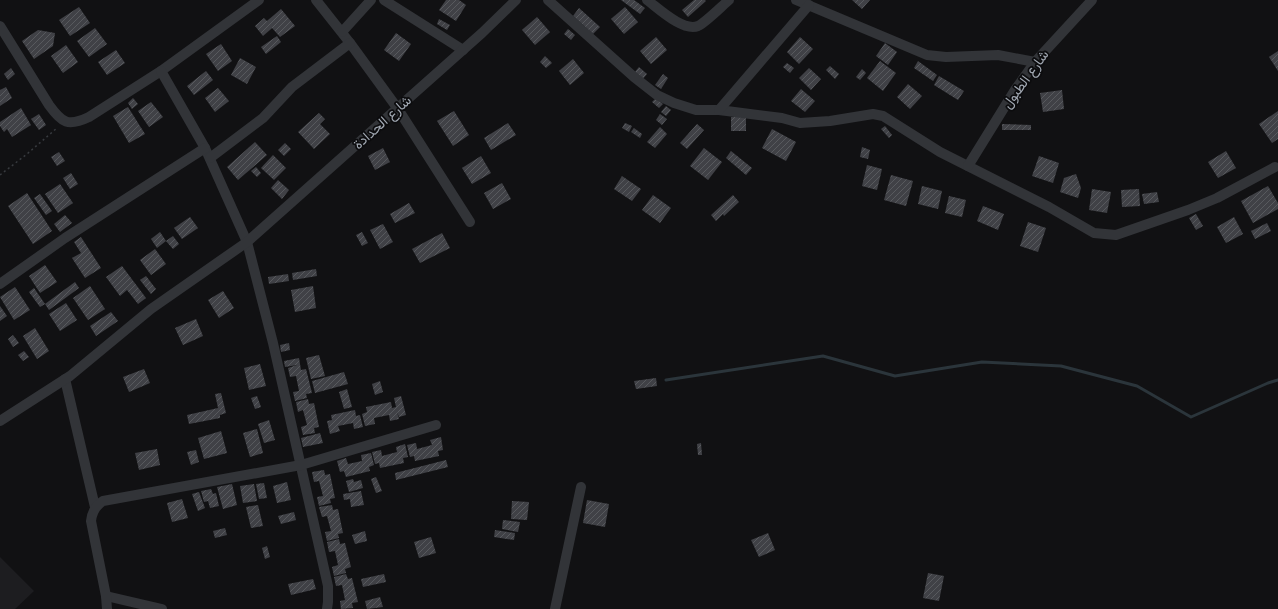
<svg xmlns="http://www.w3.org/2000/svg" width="1278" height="609" font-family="Figtree,Vazirmatn,sans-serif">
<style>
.built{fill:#1d1d20}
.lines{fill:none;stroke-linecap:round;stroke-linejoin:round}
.stream{stroke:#2b353b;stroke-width:3}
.building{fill:url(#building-hatch)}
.path{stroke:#383b3f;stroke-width:1.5;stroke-dasharray:2 3;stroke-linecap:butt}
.minor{stroke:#323438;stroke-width:10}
.labels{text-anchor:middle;stroke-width:3.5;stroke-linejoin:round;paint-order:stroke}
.street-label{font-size:14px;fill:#a2a9b3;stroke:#0c0c0e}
</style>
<defs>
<pattern id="building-hatch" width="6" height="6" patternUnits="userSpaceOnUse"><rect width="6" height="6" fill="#404146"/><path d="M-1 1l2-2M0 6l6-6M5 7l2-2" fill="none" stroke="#585a5e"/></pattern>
</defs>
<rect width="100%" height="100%" fill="#111113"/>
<path class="built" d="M0 557 34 591 15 609H0Z"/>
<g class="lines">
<path class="stream" d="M666 380 823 356 895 376 982 362 1061 366 1137 386 1191 417 1268 383 1278 380"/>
</g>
<g class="building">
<path d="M446 0H459L466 5 456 21 439 10Z"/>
<path d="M621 0H634L645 8 640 14Z"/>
<path d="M694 0H705L706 1 688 17 682 10Z"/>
<path d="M852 0H870L862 9Z"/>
<path d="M79 7 90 23 70 36 59 20Z"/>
<path d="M625 7 638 22 624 34 611 19Z"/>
<path d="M579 8 600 27 593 34 573 16Z"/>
<path d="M281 9 295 26 280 37 272 28 263 36 255 26 264 18 267 21Z"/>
<path d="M537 17 550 32 535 45 522 30Z"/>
<path d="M439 19 450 25 447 30 437 24Z"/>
<path d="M95 28 107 44 89 57 77 41Z"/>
<path d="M568 29 575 35 571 40 564 34Z"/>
<path d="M38 30 55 33 53 46 34 59 22 41Z"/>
<path d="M396 33 411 44 399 61 384 50Z"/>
<path d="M277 36 281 42 266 54 261 47Z"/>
<path d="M656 37 667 50 651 64 640 51Z"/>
<path d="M800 37 813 49 799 64 787 52Z"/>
<path d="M885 43 897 52 888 65 876 56Z"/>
<path d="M221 44 232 61 218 71 206 54Z"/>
<path d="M66 45 78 62 63 73 51 56Z"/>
<path d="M116 50 125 63 107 75 98 62Z"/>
<path d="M1278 51V71L1269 57Z"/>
<path d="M545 56 552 63 546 68 540 62Z"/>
<path d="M240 58 256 67 247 84 231 75Z"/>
<path d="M573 59 584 73 570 85 559 71Z"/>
<path d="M880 61 896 73 883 91 867 78Z"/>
<path d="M918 61 937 75 933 81 914 68Z"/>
<path d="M787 63 794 68 790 73 783 67Z"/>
<path d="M830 66 839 74 835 79 826 70Z"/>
<path d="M639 67 647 74 642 80 634 73Z"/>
<path d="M11 68 15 74 8 80 4 74Z"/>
<path d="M809 68 821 79 811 90 799 78Z"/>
<path d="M862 69 866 73 860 80 856 77Z"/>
<path d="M206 71 213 80 194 95 187 86Z"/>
<path d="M663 74 668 78 661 89 655 85Z"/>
<path d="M939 76 964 91 958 100 934 85Z"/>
<path d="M908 84 922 96 910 109 897 97Z"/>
<path d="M6 87 12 98 0 106V90Z"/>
<path d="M218 88 229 101 215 112 205 98Z"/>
<path d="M801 89 815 101 805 112 791 101Z"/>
<path d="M1062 90 1064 109 1043 112 1040 93Z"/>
<path d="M133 98 138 104 132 109 128 103Z"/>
<path d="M656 98 663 104 659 108 652 102Z"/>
<path d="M151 102 163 117 149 127 138 111Z"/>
<path d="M666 106 671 110 666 116 661 112Z"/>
<path d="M128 107 145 134 129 143 113 116Z"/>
<path d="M21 108 31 125 12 137 7 129 4 132 0 126V122Z"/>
<path d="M454 111 469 135 453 146 437 121Z"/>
<path d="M1278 111V139L1272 143 1259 124Z"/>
<path d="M319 113 325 119 320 124 330 134 314 149 298 132Z"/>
<path d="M39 114 46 125 39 130 31 119Z"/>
<path d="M660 114 667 119 662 125 656 120Z"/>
<rect x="731" y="117" width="15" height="14"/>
<path d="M508 123 516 135 491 150 484 138Z"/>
<path d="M625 123 632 126 629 132 622 128Z"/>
<path d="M697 124 704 130 687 149 680 143Z"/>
<path d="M1002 124 1031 125V130H1002Z"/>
<path d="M885 126 892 135 889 138 881 129Z"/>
<path d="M660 127 667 134 655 148 647 142Z"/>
<path d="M634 128 642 134 640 138 631 132Z"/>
<path d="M772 129 796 142 786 161 762 148Z"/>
<path d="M255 142 267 155 238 180 227 167Z"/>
<path d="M285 143 291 149 284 156 278 150Z"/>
<path d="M862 147 870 150 868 159 860 157Z"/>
<path d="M383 148 390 162 375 170 368 156Z"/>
<path d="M704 148 722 162 708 180 690 166Z"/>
<path d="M731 151 752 168 746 175 726 158Z"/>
<path d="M1226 151 1236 168 1218 178 1208 162Z"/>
<path d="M59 152 65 161 57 166 51 157Z"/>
<path d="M273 155 286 168 274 180 261 168Z"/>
<path d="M481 156 491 173 472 184 462 168Z"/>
<path d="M1039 156 1059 163 1053 183 1032 176Z"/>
<path d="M867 165 882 169 877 190 862 186Z"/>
<path d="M256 167 261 173 257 177 251 171Z"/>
<path d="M71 173 78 184 70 189 63 178Z"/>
<path d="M1076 174 1081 188 1078 198 1060 192 1064 178Z"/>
<path d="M891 175 913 181 906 206 884 200Z"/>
<path d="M622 176 641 189 632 201 614 189Z"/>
<path d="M278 180 289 190 282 199 271 188Z"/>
<path d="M502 183 511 199 493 209 484 193Z"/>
<path d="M60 184 73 203 58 213 45 194Z"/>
<path d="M922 186 942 191 938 209 918 204Z"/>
<path d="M1268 186 1278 203V209L1253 223 1241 201Z"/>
<path d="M1092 189 1111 192 1107 213 1089 210Z"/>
<path d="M1139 189 1140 206 1122 207 1121 190Z"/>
<path d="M1157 192 1159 202 1144 204 1142 194Z"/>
<path d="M27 193 52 231 33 244 8 206Z"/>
<path d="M40 194 52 211 46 215 34 198Z"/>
<path d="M653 195 671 208 660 223 642 210Z"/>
<path d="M733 195 739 202 724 216 723 214 716 221 711 215Z"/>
<path d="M949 196 966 200 962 217 945 213Z"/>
<path d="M409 203 415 213 395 223 390 214Z"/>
<path d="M983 206 1004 214 998 230 977 221Z"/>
<path d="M1196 214 1203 226 1196 230 1189 218Z"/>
<path d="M65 215 72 223 60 232 54 224Z"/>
<path d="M190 217 198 228 182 239 174 228Z"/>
<path d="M1234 217 1243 234 1226 243 1217 227Z"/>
<path d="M1028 222 1046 228 1038 252 1020 246Z"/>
<path d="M1267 223 1271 231 1255 239 1251 231Z"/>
<path d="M383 224 393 242 380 249 370 230Z"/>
<path d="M160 232 166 241 157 248 151 239Z"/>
<path d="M362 232 368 243 362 246 356 235Z"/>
<path d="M442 233 450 248 420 263 412 249Z"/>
<path d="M173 236 179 244 173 249 166 241Z"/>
<path d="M81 237 101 268 85 278 72 258 81 253 74 242Z"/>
<path d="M155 249 166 264 151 275 140 260Z"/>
<path d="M45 265 57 282 40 293 29 276Z"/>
<path d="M122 266 146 298 138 304 127 290 120 296 106 277Z"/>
<path d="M316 269 317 276 293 280 292 273Z"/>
<path d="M288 274 289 281 269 284 268 277Z"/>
<path d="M146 276 156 289 151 294 140 280Z"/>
<path d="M75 282 79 288 49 310 45 304Z"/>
<path d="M90 286 105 309 88 320 73 298Z"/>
<path d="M313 286 316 308 295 312 291 290Z"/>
<path d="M15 287 30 310 14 320 0 297Z"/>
<path d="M34 288 45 304 40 307 29 292Z"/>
<path d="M223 291 234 308 219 318 208 300Z"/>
<path d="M66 303 77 320 60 331 49 314Z"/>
<path d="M0 306 7 316 0 321Z"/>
<path d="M111 312 118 321 96 336 90 326Z"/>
<path d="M196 319 203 336 183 345 175 328Z"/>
<path d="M35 328 49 351 37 359 23 336Z"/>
<path d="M13 335 19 343 13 347 8 339Z"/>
<path d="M289 343 290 350 281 352 280 345Z"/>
<path d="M24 351 29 357 23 361 18 355Z"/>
<path d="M319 355 325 376 311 379 306 358Z"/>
<path d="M299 358 301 370 306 369 312 393 306 394 307 398 295 401 293 392 299 391 296 376 290 377 288 368 297 365 285 367 284 361Z"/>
<path d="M260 364 266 386 249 390 244 368Z"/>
<path d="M144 369 150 383 129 392 123 377Z"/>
<path d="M344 372 348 384 315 393 312 381Z"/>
<path d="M656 378 657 386 636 389 634 381Z"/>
<path d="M380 381 383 392 375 395 372 384Z"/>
<path d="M347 389 352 407 344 409 339 392Z"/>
<path d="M221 393 226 413 220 415V418L189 424 187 415 218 408 215 394Z"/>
<path d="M257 396 261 407 255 409 251 398Z"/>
<path d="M401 396 406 415 399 417 397 412 399 419 390 421 389 415 374 418 375 424 365 426 362 414 367 412 366 407 391 402 392 408 396 407 394 398Z"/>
<path d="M308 399 309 404 314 403 319 427 314 428 315 433 303 435 301 427 307 425 303 410 298 412 296 402Z"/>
<path d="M355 410 356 416 360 415 363 427 354 429 353 423 338 426 340 431 330 434 327 421 332 420 331 415Z"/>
<path d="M269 420 275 440 264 443 258 424Z"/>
<path d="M257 429 263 453 250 457 243 433Z"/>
<path d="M221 431 227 453 204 459 198 438Z"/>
<path d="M320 433 323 443 303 447 301 438Z"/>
<path d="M441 437 443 450 438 451 439 456 415 461 414 456 410 457 407 445 416 443 417 449 432 445 430 440Z"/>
<path d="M701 443 702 455H698L697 444Z"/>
<path d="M405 444 408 457 403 458 404 463 380 468 379 463 375 464 372 452 381 450 382 456 397 452 396 447Z"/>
<path d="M157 449 160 465 139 470 135 453Z"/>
<path d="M196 450 199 462 191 465 187 452Z"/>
<path d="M371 453 374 465 369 467 370 471 346 477 344 471 340 472 337 461 346 458 348 464 362 461 361 455Z"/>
<path d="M446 460 448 467 396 480 395 473Z"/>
<path d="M324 470 325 475 330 474 335 498 330 499 331 503 319 506 317 497 323 496 319 481 314 482 312 472Z"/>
<path d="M376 477 382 491 376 493 371 479Z"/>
<path d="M353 479 354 482 361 480 363 488 349 492 346 481Z"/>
<path d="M287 482 291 500 277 503 273 486Z"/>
<path d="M264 483 267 498 259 499 256 484Z"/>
<path d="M232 484 237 505 223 509 217 487Z"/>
<path d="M254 484 257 501 243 503 240 486Z"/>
<path d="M211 489 213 494 216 493 219 506 210 508 208 501 204 502 201 491Z"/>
<path d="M361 491 364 505 351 507 350 499 344 500 343 494Z"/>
<path d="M199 492 205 508 198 511 192 494Z"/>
<path d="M182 499 188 518 172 522 167 503Z"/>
<path d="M587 500 609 504 605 527 583 523Z"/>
<path d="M512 501 529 502 527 520 511 519Z"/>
<path d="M258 505 263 526 251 528 246 507Z"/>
<path d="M332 505 333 510 338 509 343 533 338 534 339 538 327 541 325 532 331 531 327 516 322 517 319 507Z"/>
<path d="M294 512 296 520 281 524 278 516Z"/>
<path d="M503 520 520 522 518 532 502 529Z"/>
<path d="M225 528 227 535 215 538 213 531Z"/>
<path d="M495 530 515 533 514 540 494 537Z"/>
<path d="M365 531 367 541 355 544 352 535Z"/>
<path d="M768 533 775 550 759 557 751 540Z"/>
<path d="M431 537 436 553 419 558 414 542Z"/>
<path d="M339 539 340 544 345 543 351 567 345 569 346 573 334 576 332 567 338 565 335 551 329 552 327 542Z"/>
<path d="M267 546 270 557 265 559 262 548Z"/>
<path d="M928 573 944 576 939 601 923 598Z"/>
<path d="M346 574 348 579 352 578 358 602 352 603 353 608 341 609 340 601 345 600 342 585 336 586 334 577Z"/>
<path d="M384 574 386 582 363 587 361 579Z"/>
<path d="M313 579 316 589 291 595 288 584Z"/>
<path d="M380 597 383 607 367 609 365 601Z"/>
</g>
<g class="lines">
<path class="path" d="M0 175 27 154 57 128"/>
<g class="minor">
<path d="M316 0 350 43 398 109 470 222"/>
<path d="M384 0 463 50"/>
<path d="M548 0 634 77 657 95 674 103 696 110H719L782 118 800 123 830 121 873 114 883 116 940 152 1049 207 1094 233 1116 235 1188 210 1217 198 1275 167"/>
<path d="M647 0C658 8 683 32 698 26 705 23 722 6 729 0"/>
<path d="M796 0 927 55 946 57 998 55 1035 62"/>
<path d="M0 26 49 105C62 123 68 127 89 117L161 71 259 0"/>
<path d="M342 32 371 0"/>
<path d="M161 71 205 148 247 242 273 343 328 586V602L327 609"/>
<path d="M719 110 809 5"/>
<path d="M210 158 263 118 292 87 350 43"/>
<path d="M968 166 1015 90 1035 62 1092 0"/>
<path d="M0 284 65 238 205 148"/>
<path d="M65 379 95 507"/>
<path d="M0 421 70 376 151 309 247 242 482 33 516 0"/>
<path d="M106 596 162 609"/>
<path d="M107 609 106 596 91 521C92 512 95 506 103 501L301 465 436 425"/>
<path d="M555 609 581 487"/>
</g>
</g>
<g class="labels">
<g class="street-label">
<text transform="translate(1025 79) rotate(-54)" y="5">شارع الطبول</text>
<text transform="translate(382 122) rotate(-42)" y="5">شارع الحدادة</text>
</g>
</g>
</svg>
